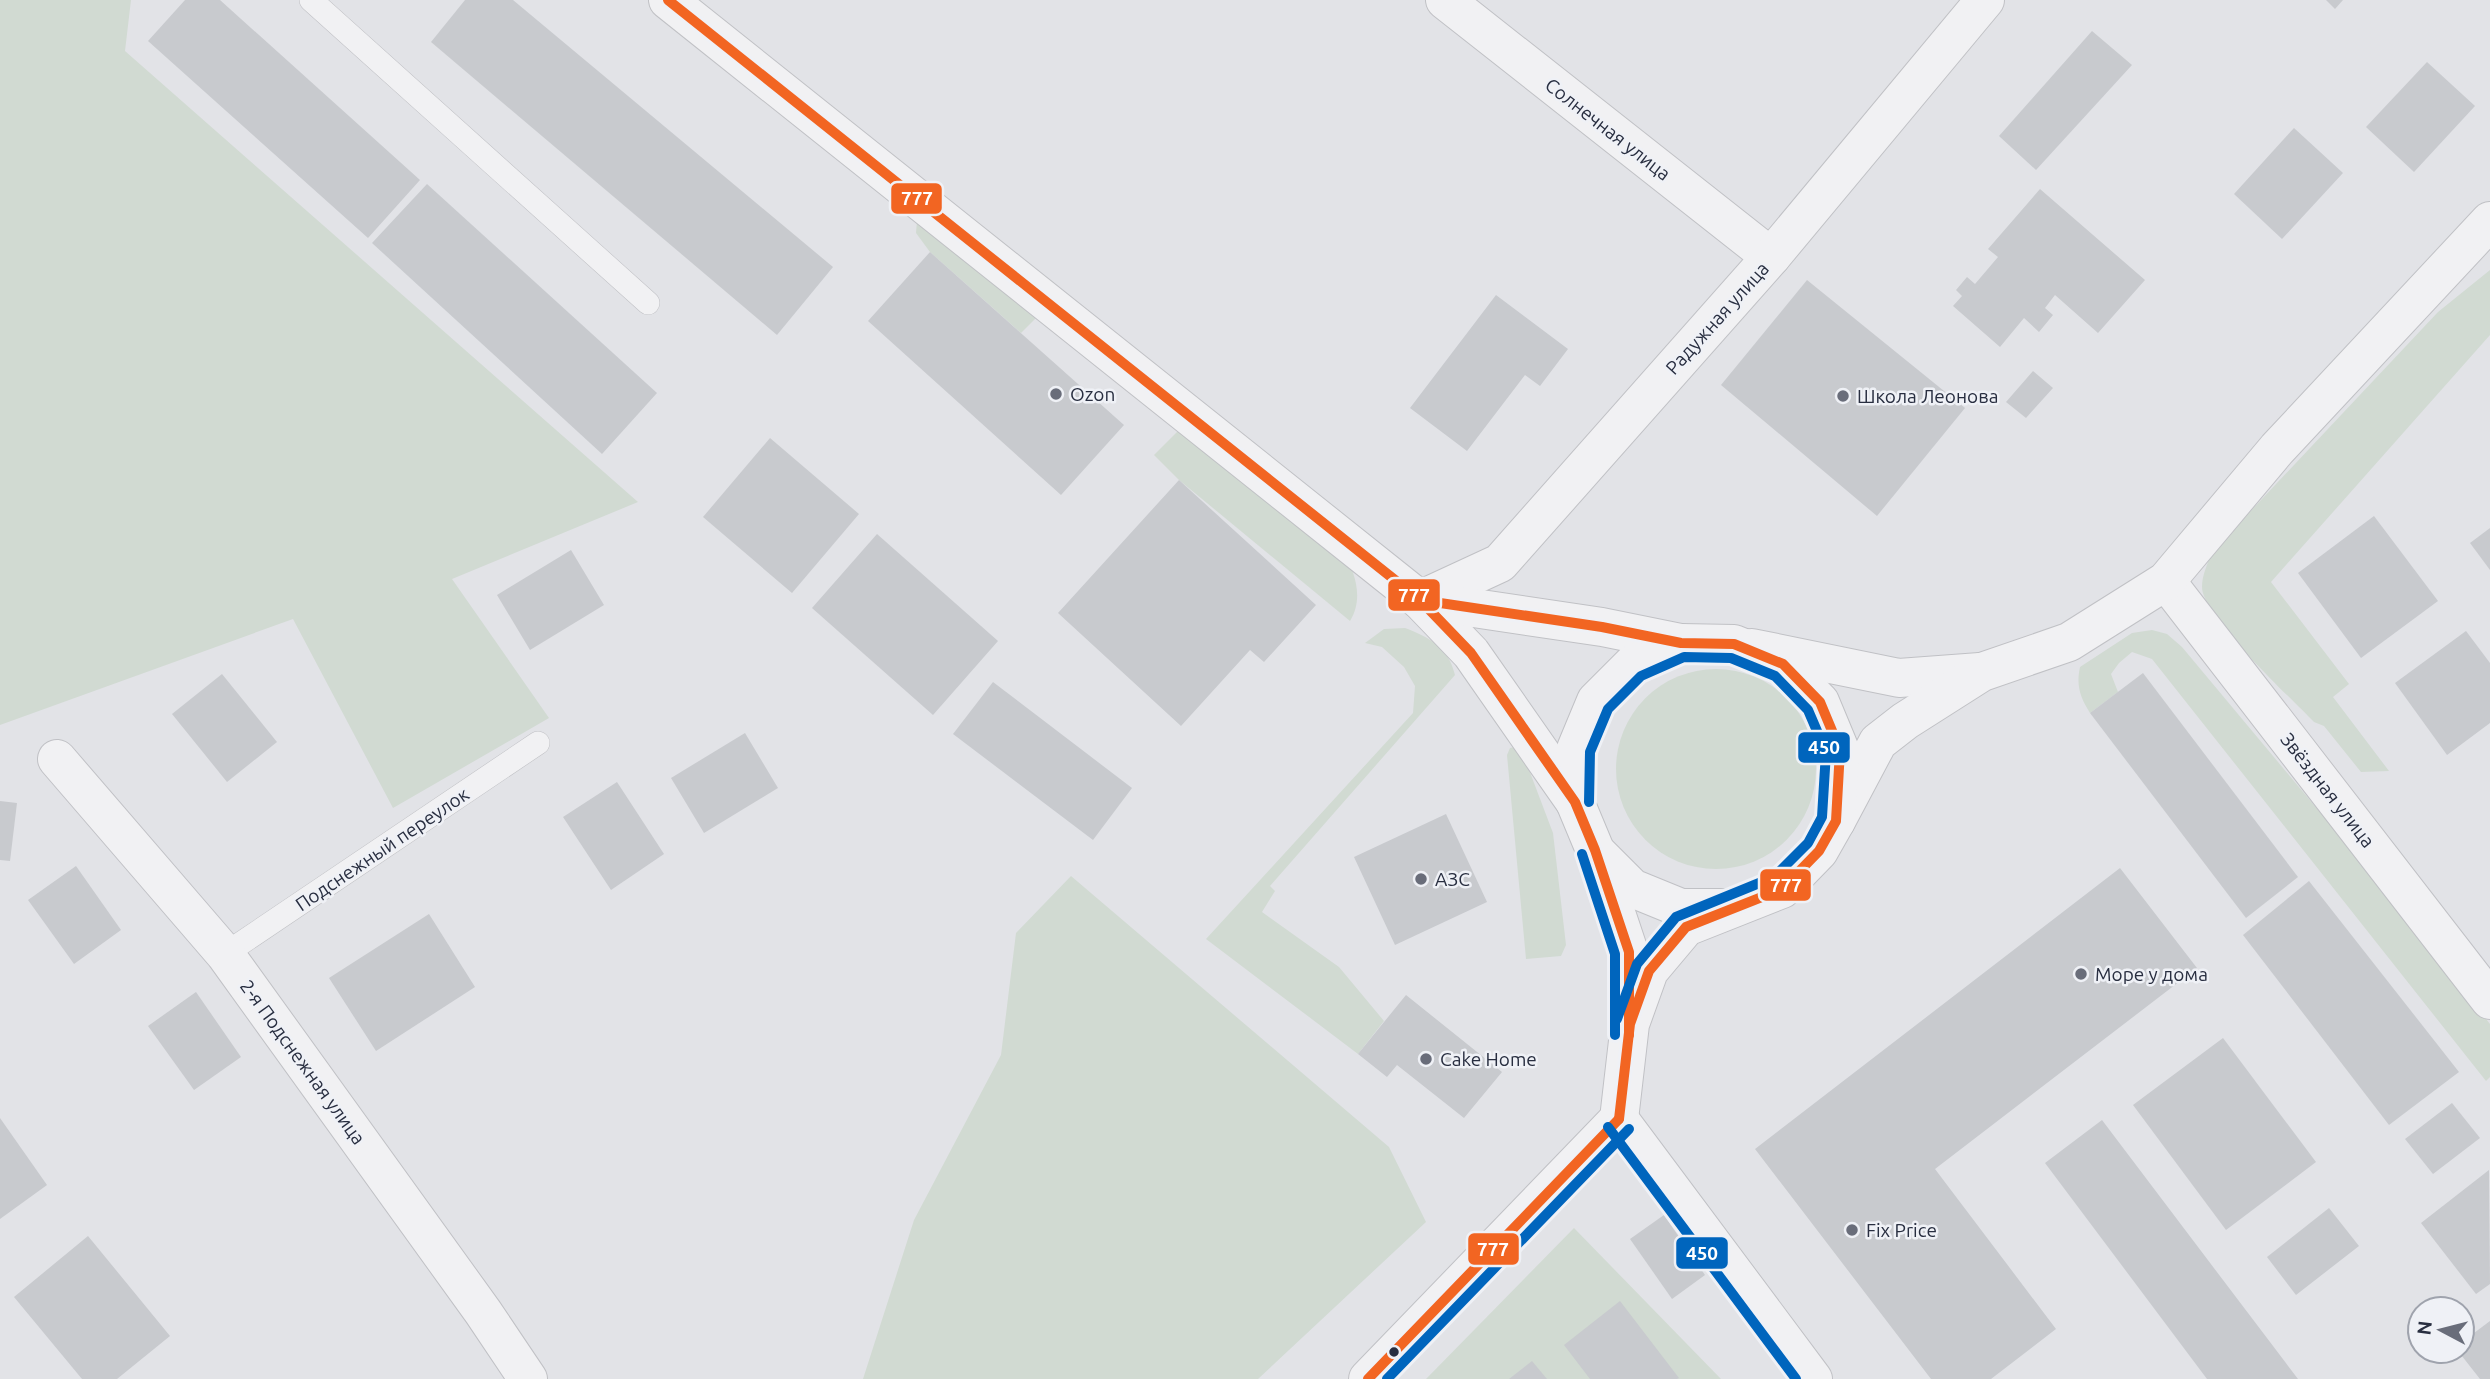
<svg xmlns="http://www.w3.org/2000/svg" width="2490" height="1379" font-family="Ubuntu,sans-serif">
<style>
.green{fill:#d1dad2}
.building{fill:#c8cace}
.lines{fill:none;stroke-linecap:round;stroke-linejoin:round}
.service-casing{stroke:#c0c1c5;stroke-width:24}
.minor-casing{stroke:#c0c1c5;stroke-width:40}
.tertiary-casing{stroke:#c0c1c5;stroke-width:40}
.service{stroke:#f1f1f3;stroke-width:23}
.minor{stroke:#f1f1f3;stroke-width:38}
.tertiary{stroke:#f1f1f3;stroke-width:38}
.bus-1-casing{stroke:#eff1f6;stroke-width:16}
.bus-2-casing{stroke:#eff1f6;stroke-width:16}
.bus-1{stroke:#f26522;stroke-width:10}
.bus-2{stroke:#0065bd;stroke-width:10}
.poi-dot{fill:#696d7a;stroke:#eff1f6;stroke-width:2.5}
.bus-dot{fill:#282e40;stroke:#eff1f6;stroke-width:2.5}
.labels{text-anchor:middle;stroke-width:5;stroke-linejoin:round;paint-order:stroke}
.street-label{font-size:19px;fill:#282e40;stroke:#eff1f6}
.poi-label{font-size:19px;fill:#282e40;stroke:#eff1f6;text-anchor:start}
.line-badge{stroke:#eff1f6;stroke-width:2.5}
.badge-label{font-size:19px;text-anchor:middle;font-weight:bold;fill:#fff}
</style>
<rect width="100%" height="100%" fill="#e2e3e7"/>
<g class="green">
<path d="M0 0H131L125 51 638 502 452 579 549 718 393 808 293 619 0 725Z"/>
<path d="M917 221 1046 308 1021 333 930 252 916 233Z"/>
<path d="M2490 270V335L2271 582 2349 684 2333 697 2389 771 2361 772 2324 726 2314 722C2291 698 2202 616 2202 587 2202 575 2208 562 2213 551L2438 312Z"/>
<path d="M1186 423 1344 551C1355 574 1364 598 1350 621L1179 480 1154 455Z"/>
<path d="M1405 628C1431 638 1448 647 1455 675L1270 886 1275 891 1262 912 1339 967 1384 1021 1358 1054 1206 939 1413 713 1415 686 1404 667 1382 647 1365 643 1384 629Z"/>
<path d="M2152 630 2167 634 2182 647 2359 859 2490 1024V1077L2486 1081 2152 659 2132 652 2119 663 2111 674 2118 692 2090 713C2080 697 2076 686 2080 667L2132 633Z"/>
<circle cx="1716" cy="769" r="100"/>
<path d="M1520 746 1553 833 1566 945 1561 956 1526 959 1507 755 1510 748Z"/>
<path d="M1071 876 1389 1147 1426 1222 1258 1379H863L914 1220 1001 1055 1016 933Z"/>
<path d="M1574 1228 1721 1379H1426Z"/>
</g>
<g class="building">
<path d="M185 0H220L420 180 368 238 148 41Z"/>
<path d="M465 0H513L833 267 777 335 431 42Z"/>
<path d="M2326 0H2343L2335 9Z"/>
<path d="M2092 31 2132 65 2036 170 1999 136Z"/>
<path d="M2427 62 2475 106 2414 172 2366 127Z"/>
<path d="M2294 128 2343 173 2282 239 2234 194Z"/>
<path d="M427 184 657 393 602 454 372 243Z"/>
<path d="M2040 189 2145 280 2098 333 2055 295 2045 308 2053 315 2039 332 2024 318 2000 347 1953 306 1962 296 1956 290 1967 277 1975 284 1998 257 1988 249Z"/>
<path d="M930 252 1124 425 1061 495 868 321Z"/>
<path d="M1807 280 1965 408 1877 516 1721 385Z"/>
<path d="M1496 295 1568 349 1540 386 1525 375 1467 451 1410 408Z"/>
<path d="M2033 371 2053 388 2026 418 2006 402Z"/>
<path d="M770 438 859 514 792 593 703 517Z"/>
<path d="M1179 480 1316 605 1264 662 1250 650 1181 726 1058 613Z"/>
<path d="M2374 516 2438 601 2361 658 2298 573Z"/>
<path d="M2490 528V570L2470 543Z"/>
<path d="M877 534 998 641 933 715 812 608Z"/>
<path d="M571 550 604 605 530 650 497 595Z"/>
<path d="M2466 631 2490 663V723L2447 755 2395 683Z"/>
<path d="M2143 673 2298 877 2246 918 2090 713Z"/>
<path d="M222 674 277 742 227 782 172 714Z"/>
<path d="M993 682 1132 788 1093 840 953 734Z"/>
<path d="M745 733 778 788 704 833 671 778Z"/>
<path d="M617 782 664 854 611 890 563 817Z"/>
<path d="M0 801 17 803 10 861 0 860Z"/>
<path d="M1446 814 1487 902 1395 945 1354 857Z"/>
<path d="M76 866 121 930 74 964 28 900Z"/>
<path d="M2120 868 2197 968 1935 1169 2056 1329 1991 1379H1931L1755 1149Z"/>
<path d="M2309 881 2459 1072 2389 1125 2243 935Z"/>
<path d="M429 914 475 987 376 1051 329 978Z"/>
<path d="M196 992 241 1057 194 1090 148 1026Z"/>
<path d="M1406 995 1502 1072 1464 1118 1397 1065 1387 1077 1358 1054Z"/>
<path d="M2223 1038 2316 1162 2226 1230 2133 1105Z"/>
<path d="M2452 1103 2480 1138 2433 1174 2405 1139Z"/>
<path d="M0 1118 47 1185 0 1219Z"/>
<path d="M2102 1120 2223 1280 2298 1379H2207L2045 1163Z"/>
<path d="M2489 1170 2490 1284 2476 1294 2421 1223Z"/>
<path d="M2329 1208 2359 1246 2296 1295 2267 1257Z"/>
<path d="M1664 1215 1705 1275 1672 1299 1630 1239Z"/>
<path d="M88 1236 170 1336 117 1379H82L14 1297Z"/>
<path d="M1620 1301 1679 1378 1677 1379H1590L1564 1345Z"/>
<path d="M2490 1321V1379H2480L2458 1351H2462V1342Z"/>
<path d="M1532 1361 1547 1379H1509Z"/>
</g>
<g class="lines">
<defs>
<g id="service">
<path d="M311 0 648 303"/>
<path d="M225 954 538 743"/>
</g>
<g id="minor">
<path d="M1445 0 1771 257"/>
<path d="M2166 581 2490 1000"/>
<path d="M1420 600 1500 563 1771 257 1985 0"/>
<path d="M1752 648 1899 678 1980 672"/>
<path d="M57 759 225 954 483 1312 528 1379"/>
<path d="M1836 821 1878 742 1905 721 1982 672 2069 642 2166 581 2277 449 2490 221"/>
</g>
<g id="tertiary">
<path d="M668 0 1420 600 1471 653 1575 802"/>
<path d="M1420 600 1602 627 1681 643"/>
<path d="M1599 855 1632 888 1681 908H1721"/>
<path d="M1619 1119 1630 1024 1629 952 1595 850 1575 802 1576 749 1596 701 1633 664 1681 643 1734 644 1783 664 1820 702 1840 750 1836 821 1819 851 1782 889 1686 927 1649 971 1630 1024"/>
<path d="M1619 1119 1813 1379"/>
<path d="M1368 1379 1619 1119"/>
</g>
</defs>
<use href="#service" class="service-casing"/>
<use href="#minor" class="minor-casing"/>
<use href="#tertiary" class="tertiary-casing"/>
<use href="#service" class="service"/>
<use href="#minor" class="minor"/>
<use href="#tertiary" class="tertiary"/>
<defs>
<g id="bus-1">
<path d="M668 0 1420 600 1602 627 1681 643 1734 644 1783 664 1820 702 1840 750 1836 821 1819 851 1782 889 1686 927 1649 971 1630 1024 1619 1119"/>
<path d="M1402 585 1420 600 1471 653 1575 802 1595 850 1629 952V1035"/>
<path d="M1368 1379 1619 1119"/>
</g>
<g id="bus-2">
<path d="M1589 802 1590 752 1608 709 1641 676 1684 657 1731 658 1775 676 1808 710 1826 752 1822 817 1808 843 1774 877 1676 917 1637 964 1617 1019"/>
<path d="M1582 854 1615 954V1035"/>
<path d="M1608 1127 1796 1379"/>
<path d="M1387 1379 1629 1129"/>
</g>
</defs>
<use href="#bus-1" class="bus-1-casing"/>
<use href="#bus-2" class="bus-2-casing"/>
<use href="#bus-1" class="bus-1"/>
<use href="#bus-2" class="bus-2"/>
</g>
<g class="poi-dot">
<circle cx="1056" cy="394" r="7"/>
<circle cx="1843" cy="396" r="7"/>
<circle cx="1421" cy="879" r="7"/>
<circle cx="2081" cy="974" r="7"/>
<circle cx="1426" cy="1059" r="7"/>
<circle cx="1852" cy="1230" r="7"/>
</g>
<circle class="bus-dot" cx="1394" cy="1352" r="6"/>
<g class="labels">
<g class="street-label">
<text transform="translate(1608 129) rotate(38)" y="7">Солнечная улица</text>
<text transform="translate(1717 318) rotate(-48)" y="7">Радужная улица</text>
<text transform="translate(2328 790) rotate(52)" y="7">Звёздная улица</text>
<text transform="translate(382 849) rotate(-34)" y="7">Подснежный переулок</text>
<text transform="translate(303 1062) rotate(54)" y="7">2-я Подснежная улица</text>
</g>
<g class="poi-label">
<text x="1070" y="401">Ozon</text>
<text x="1857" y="403">Школа Леонова</text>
<text x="1435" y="886">АЗС</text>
<text x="2095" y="981">Море у дома</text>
<text x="1440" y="1066">Cake Home</text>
<text x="1866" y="1237">Fix Price</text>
</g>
</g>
<g class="line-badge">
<rect x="890" y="182" width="53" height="33" rx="7" fill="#f26522"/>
<rect x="1387" y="578" width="54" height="34" rx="7" fill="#f26522"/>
<rect x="1797" y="731" width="54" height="33" rx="7" fill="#0065bd"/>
<rect x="1759" y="868" width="53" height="34" rx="7" fill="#f26522"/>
<rect x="1467" y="1232" width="53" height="34" rx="7" fill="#f26522"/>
<rect x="1675" y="1236" width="54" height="34" rx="7" fill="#0065bd"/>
</g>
<g class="badge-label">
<text x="917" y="205">777</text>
<text x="1414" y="602">777</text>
<text x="1824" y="754">450</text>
<text x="1786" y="892">777</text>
<text x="1493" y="1256">777</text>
<text x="1702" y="1260">450</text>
</g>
<g transform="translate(2441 1330) rotate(277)"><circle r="33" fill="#eff1f6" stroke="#9fa3ad" stroke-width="2"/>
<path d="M0-5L12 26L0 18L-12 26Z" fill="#696d7a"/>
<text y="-10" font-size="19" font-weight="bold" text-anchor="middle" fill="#282e40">N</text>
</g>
</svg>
